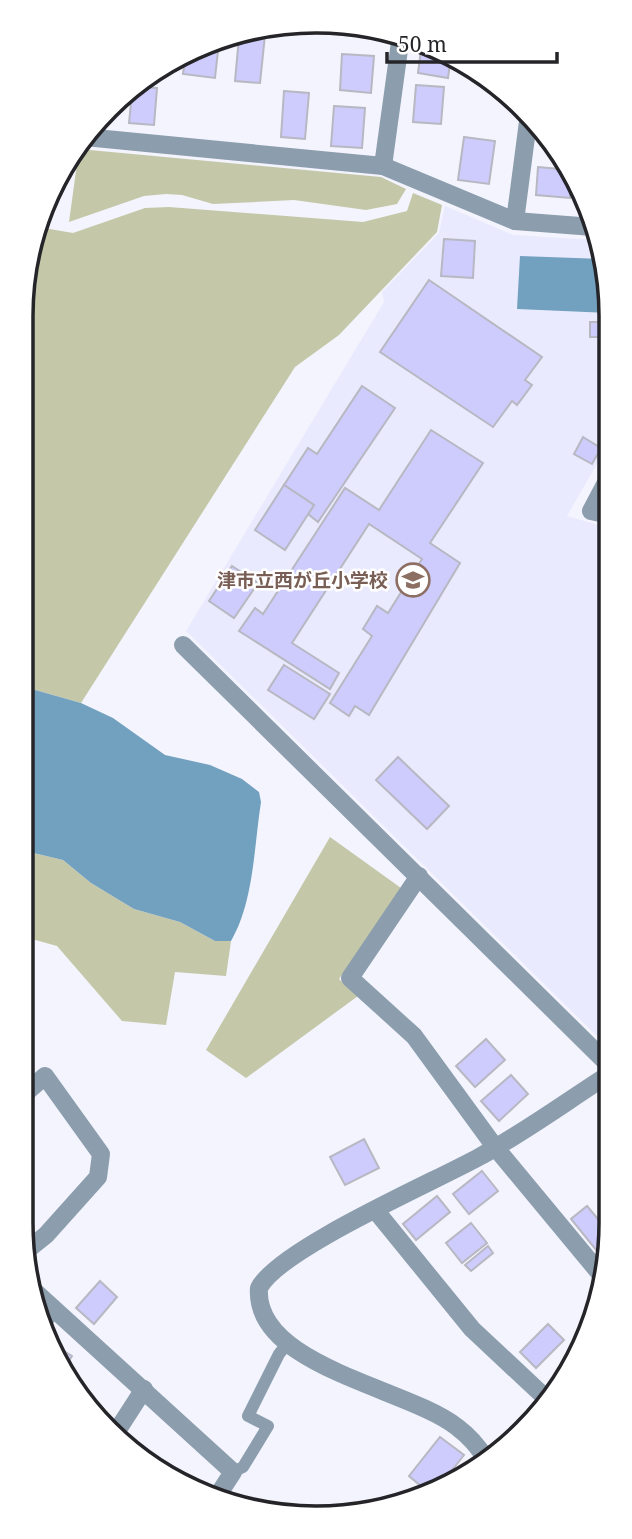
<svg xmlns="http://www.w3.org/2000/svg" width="632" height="1539" font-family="'Noto Serif','Noto Sans JP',serif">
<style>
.built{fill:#e9eafd}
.green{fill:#c4c8a9}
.water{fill:#72a0bf}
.building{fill:#cdccfc;stroke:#b8b8c3;stroke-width:2}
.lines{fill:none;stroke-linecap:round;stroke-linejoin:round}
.service{stroke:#8c9dad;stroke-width:12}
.minor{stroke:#8c9dad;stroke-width:18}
.labels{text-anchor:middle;stroke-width:5;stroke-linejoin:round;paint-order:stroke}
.education-label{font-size:19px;font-weight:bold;fill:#785e54;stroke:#fff;text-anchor:end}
.rim{fill:none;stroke:#252529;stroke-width:3.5}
</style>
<rect width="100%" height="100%" fill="#f3f4fd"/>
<path class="built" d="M445 206 513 235 597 240 608 277 609 443 567 516 609 528 611 1045 607 1046 186 631 384 302 382 292 439 233Z"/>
<g class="green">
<path d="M79 149 381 177 406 189 397 204 366 210 294 200 213 204 182 195 166 194 144 196 69 222Z"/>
<path d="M413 193 442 205 437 232 339 335 295 367 81 703 21 686V316L39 217 44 228 73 233 145 208 169 207 363 222 407 211Z"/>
<path d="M330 837 401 888 339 979 358 996 246 1078 206 1050Z"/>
<path d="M21 850 63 860 91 883 134 909 180 922 215 941H231L226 976 175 972 166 1025 122 1021 57 946 21 936Z"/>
</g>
<g class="water">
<path d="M520 256 603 259 608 277 609 313 517 309Z"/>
<path d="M21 686 81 703 113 718 165 755 210 765 242 779 259 792 261 802C254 846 254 902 231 941H215L180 922 134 909 91 883 63 860 21 850Z"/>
</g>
<g class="building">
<path d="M253 33 265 35 260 83 235 81 239 37Z"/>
<path d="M219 42 215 78 183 74 186 51Z"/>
<path d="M422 42 451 56 448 78 418 73Z"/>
<path d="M342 54 374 56 371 93 340 90Z"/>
<path d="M471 66 480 71 492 81 469 78Z"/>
<path d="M416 85 444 87 441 124 413 122Z"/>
<path d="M140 87 157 88 154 125 129 123 132 93Z"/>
<path d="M284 91 309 93 305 139 281 137Z"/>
<path d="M334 106 365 108 362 148 331 146Z"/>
<path d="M464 137 495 141 489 184 458 180Z"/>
<path d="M538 167 570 170V198L536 195Z"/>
<path d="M444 239 475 241 473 278 441 276Z"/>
<path d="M429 280 542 357 525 380 532 385 517 405 512 401 493 427 380 352Z"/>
<rect x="590" y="322" width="19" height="15"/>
<path d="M362 386 395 408 318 522 308 514 314 505 284 485 308 448 317 454Z"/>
<path d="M431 430 483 463 430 543 460 563 369 715 355 706 349 716 330 703 372 636 363 629 377 606 388 613 422 559 369 524 292 643 339 673 330 689 239 631 255 608 263 614 345 488 379 510Z"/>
<path d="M583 437 601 448 592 464 574 454Z"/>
<path d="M284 485 314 505 285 550 255 530Z"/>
<path d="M232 566 258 583 234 618 209 601Z"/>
<path d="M284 665 330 694 314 719 268 690Z"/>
<path d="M398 757 449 806 427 829 376 780Z"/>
<path d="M486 1039 505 1060 475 1087 456 1066Z"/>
<path d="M511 1075 528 1094 499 1121 481 1101Z"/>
<path d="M364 1139 379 1168 345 1185 330 1157Z"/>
<path d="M482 1171 498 1191 469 1214 453 1194Z"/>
<path d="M437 1196 450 1212 416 1240 403 1224Z"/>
<path d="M587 1206 609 1232 608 1242 597 1251 571 1219Z"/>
<path d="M471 1223 487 1243 462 1263 446 1243Z"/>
<path d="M488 1246 493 1253 471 1271 465 1265Z"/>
<path d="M100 1281 117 1297 94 1324 76 1308Z"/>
<path d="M548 1324 564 1340 536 1368 520 1352Z"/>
<path d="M51 1343 72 1356 65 1367Z"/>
<path d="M575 1356 559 1385 553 1379Z"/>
<path d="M440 1437 464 1455 438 1488 428 1492 409 1476Z"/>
</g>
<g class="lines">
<path class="service" d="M233 1472 243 1467 268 1426 248 1416 279 1354 287 1344"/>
<g class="minor">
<path d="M294 22 310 23"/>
<path d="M85 137 383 166 515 221 593 227"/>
<path d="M383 166 401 35"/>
<path d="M515 221 529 114"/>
<path d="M609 477 591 511 609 515"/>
<path d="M183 645 611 1067"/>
<path d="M419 876 350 978 414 1036 495 1147 602 1276"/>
<path d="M21 1097 45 1076 101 1154 98 1177 46 1235 26 1251"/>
<path d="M376 1211 472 1329 550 1402"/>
<path d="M32 1289 233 1472 218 1495"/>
<path d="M41 1326 52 1308"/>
<path d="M115 1434 144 1389"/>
<path d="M486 1459C478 1446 469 1436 457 1427 408 1388 253 1366 259 1288 279 1249 434 1182 479 1157 525 1132 567 1101 611 1073"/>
</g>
</g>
<defs>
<symbol id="school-ring" viewBox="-11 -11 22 22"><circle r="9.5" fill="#fff" stroke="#8d6e63" stroke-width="1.5"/><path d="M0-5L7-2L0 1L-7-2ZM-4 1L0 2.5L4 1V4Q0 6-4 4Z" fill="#8d6e63"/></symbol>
</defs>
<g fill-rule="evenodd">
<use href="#school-ring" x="394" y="561" width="38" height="38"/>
</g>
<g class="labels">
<g class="education-label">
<text x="388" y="587">津市立西が丘小学校</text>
</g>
</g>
<path d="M0 0H632V1539H0ZM316 33H316A283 283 0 0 1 599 316V1223A283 283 0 0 1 316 1506H316A283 283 0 0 1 33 1223V316A283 283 0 0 1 316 33Z" fill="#fff" fill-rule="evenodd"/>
<path class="rim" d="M316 33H316A283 283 0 0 1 599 316V1223A283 283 0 0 1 316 1506H316A283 283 0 0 1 33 1223V316A283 283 0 0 1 316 33Z"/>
<path d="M387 52v10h170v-10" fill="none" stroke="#252529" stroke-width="3.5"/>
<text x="398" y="52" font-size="21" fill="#252529" stroke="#ffffff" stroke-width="5" paint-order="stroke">50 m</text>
</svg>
